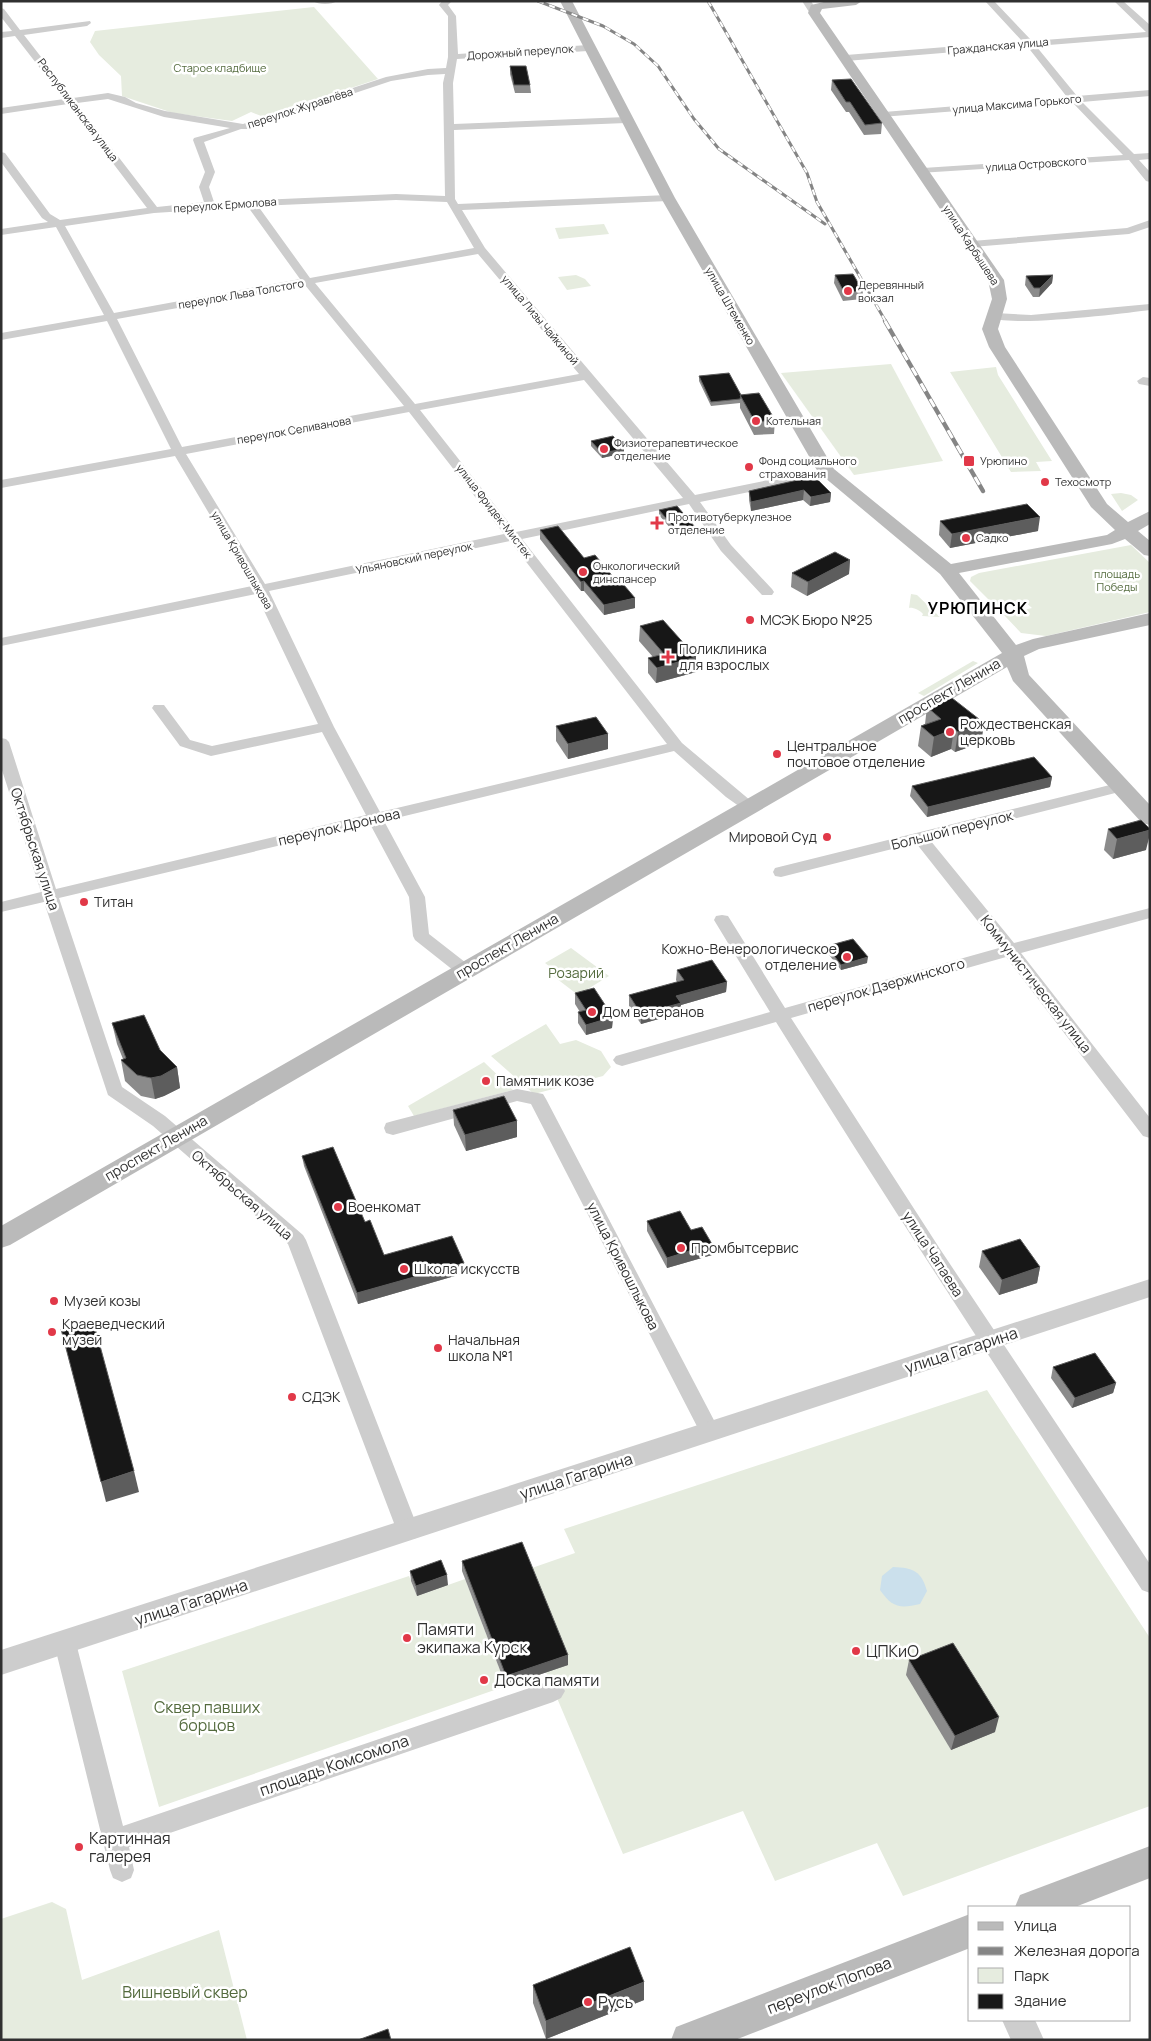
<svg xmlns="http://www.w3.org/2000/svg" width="1151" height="2041" font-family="Manrope,sans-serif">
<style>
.green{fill:#e6ecdf}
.water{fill:#cbe0ec}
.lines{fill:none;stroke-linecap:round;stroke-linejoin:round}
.minor{fill:#cdcdcd;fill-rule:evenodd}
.tertiary{fill:#cdcdcd;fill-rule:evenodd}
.secondary{fill:#bababa;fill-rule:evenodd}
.rail-far1-casing{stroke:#858585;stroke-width:3}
.rail-casing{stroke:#858585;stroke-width:4.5}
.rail-far1{stroke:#fff;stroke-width:2;stroke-dasharray:6;stroke-linecap:butt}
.rail{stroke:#fff;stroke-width:3;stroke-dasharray:9;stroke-linecap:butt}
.wall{fill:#8b8b8b}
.shaded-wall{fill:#5d5d5d}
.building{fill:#171717;stroke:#5d5d5d}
.poi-dot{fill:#e13848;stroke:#fff;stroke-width:2}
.labels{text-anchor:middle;stroke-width:5;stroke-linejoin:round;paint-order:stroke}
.far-street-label{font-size:11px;fill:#303030;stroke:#fff}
.far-park-label{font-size:11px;fill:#546b3e;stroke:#fff}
.far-poi-label{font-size:11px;fill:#303030;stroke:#fff;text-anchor:start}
.poi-label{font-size:14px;fill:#303030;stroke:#fff;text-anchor:start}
.street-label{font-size:14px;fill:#303030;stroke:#fff}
.park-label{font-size:14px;fill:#546b3e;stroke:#fff}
.far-district-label{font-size:16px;font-weight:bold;letter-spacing:1px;fill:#000;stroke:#fff}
.near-street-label{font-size:16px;fill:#303030;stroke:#fff}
.near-poi-label{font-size:16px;fill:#303030;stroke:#fff;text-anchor:start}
.near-park-label{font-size:16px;fill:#546b3e;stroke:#fff}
</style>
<rect width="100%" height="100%" fill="#fff"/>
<g class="green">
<path d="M314 7 378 79 264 117 251 112 232 121 173 113 122 96 121 76 99 55 90 42 95 31Z"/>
<path d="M604 224 609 234 559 239 555 228Z"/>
<path d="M576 275 585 279 591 286 567 290 558 277Z"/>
<path d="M891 364 943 461 854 475 781 373Z"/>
<path d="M996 367 998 375 1052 461 1036 462 1041 471 1011 472 950 372Z"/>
<path d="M1121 493 1131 495 1138 500 1122 511 1111 494Z"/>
<path d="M1131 545 1150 563V612L1046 636 1021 633 1004 615 1032 608 1024 601 996 607 970 581 971 577 979 573Z"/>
<path d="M911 594 917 595 940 617 922 616 923 614C920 610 912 607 909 608Z"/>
<path d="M973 661 978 663 924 696 918 693Z"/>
<path d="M571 948 609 976 578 995 552 975 557 972 545 963Z"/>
<path d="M546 1024 560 1044 576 1040 601 1051 611 1067 603 1076 534 1094 491 1056Z"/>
<path d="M484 1062 513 1090 414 1116 408 1106Z"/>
<path d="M987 1390 1150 1638V1806L903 1896 877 1843 775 1881 743 1811 623 1854 546 1672 529 1569 575 1553 564 1529Z"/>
<path d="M409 1576 417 1596 465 1579 506 1686 159 1807 122 1671Z"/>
<path d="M52 1902 66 1909 82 1980 219 1930 247 2040H1V1919Z"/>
</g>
<path class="water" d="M893 1567C914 1568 921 1571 927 1591L920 1604C899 1609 892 1607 880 1590L882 1576Z"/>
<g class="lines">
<g class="minor">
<path d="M313 1H337C332 5 318 5 313 1Z"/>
<path d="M442 1H452L448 5 456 16 458 54 588 45 593 48 588 51 457 59 453 83 454 124 626 117 631 120 626 123 454 130 455 199 458 204 668 195 673 198 668 201 462 210 485 248 695 495 827 468 833 472 827 476 700 502 731 545 772 589 774 592 772 595H762L721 551 689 504 522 539 682 743 757 806 755 809H743L726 797 674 751 384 821 425 897 429 934 470 966 473 970 470 974 464 976 458 974 415 940 413 936 409 897 370 824 59 898 122 1087 165 1116 303 1235 306 1240 419 1531 416 1538 408 1540 400 1538 397 1531 288 1244 153 1126 108 1095 44 902 1 912V902L41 892 1 767V738L6 739 9 742 56 889 366 815 322 732 211 756 180 746 152 708 154 705H164L190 740 212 746 318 724 256 594 1 646V638L252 586 175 456 1 488V480L171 449 107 321 1 340V333L104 315 56 227 1 235V229L48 222 42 218 1 162V152L5 153 50 214 60 220 147 208 68 104 1 114V108L64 99 15 36 1 38V32L12 31 1 17V8L4 9 20 30 90 21 91 23 87 26 24 35 73 98 108 93 125 97 136 103 165 111 243 124 386 77 428 69 446 68 448 57V16L439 5ZM445 74 443 83 445 196 396 194 214 202 209 187 215 172 204 142 241 129H247L391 81 428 75ZM108 99 164 117 230 128 194 138 193 140 205 172 199 187 204 202 157 207 77 103ZM396 200 447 202 474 248 310 278 258 206ZM248 207 300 279 114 313 65 226 154 213ZM478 254 579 374 415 404 315 283ZM305 285 404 406 182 447 117 319ZM584 380 683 498 516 532 420 410ZM409 412 504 534 265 584 186 454ZM510 541 667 744 380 812 334 727 269 591Z"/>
<path d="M802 1H811L818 13 817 15H811Z"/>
<path d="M985 1H994L1032 41 1146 32 1114 1H1123L1150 25V37L1036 46 1077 96 1150 90V96L1082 102 1134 154 1150 153V159L1139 160 1150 172V182L1146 181 1129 160 919 173V169L923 168 1123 155 1072 102 881 117V113L884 112 1067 97 1027 46 846 61 841 58 846 55 1022 41Z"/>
<path d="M1150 220V227L1129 234 972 247 967 244 972 241 1127 228Z"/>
<path d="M1150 304V310C1126 313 1002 329 989 316L995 313 1031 315Z"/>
<path d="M1143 377 1150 378V386L1139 384 1137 381Z"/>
<path d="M1122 782 1127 784 1130 787 1127 790 930 840 1014 943 1150 908V918L1021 953 1150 1118V1138L1143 1136 1006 957 791 1018 940 1249 1150 1564V1593L1142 1590C1019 1402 895 1214 776 1022L622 1066 616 1064 613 1060 616 1056 770 1012 714 920 716 916 722 915 728 916 785 1008 999 948 916 843 781 877 775 876 773 872 775 868Z"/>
<path d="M517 1089 543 1094 546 1099 717 1426 721 1432 717 1438 710 1441 703 1438 531 1104 517 1101 393 1135 386 1133 384 1128 386 1123 393 1121Z"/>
<path d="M65 1633 73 1636 76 1643 123 1826 553 1680 561 1684 565 1691 561 1698 553 1702 129 1847 134 1870 131 1878 122 1882 113 1878 110 1870 54 1643 57 1636Z"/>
</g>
<g class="tertiary">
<path d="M1150 1279V1297L1 1675V1650Z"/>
<path d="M1002 2020H1035L1044 2040H1011Z"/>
</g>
<g class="secondary">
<path d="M560 1H572L675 198 834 469 951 564 1107 535 1115 530 1091 507 989 347 982 329 992 299 988 280 808 13 811 5 828 1H862L856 5 822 9 820 13 1004 280 1007 299 998 329 1005 347 1107 504 1128 522 1150 511V524L1138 531 1150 541V556L1144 555 1125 539 1112 544 959 573 1016 645 1033 639 1150 613V625L1039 649 1024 656 1029 675 1150 805V825L1142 823 1013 681 1007 667 10 1245 1 1248V1226L1002 653 940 574 818 472 661 198Z"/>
<path d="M1150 1846V1878L1075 1907H1015L1020 1895Z"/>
<path d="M970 1914V1948L735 2040H671L676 2027Z"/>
</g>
<defs>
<g id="rail-far1">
<path d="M538 1 603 26 634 44 658 66 694 119 719 149 825 224"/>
<path d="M708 1 807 173 817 202 886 322"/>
</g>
<path id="rail" d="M885 321 983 491"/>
</defs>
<use href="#rail-far1" class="rail-far1-casing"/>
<use href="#rail" class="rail-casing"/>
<use href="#rail-far1" class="rail-far1"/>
<use href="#rail" class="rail"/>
</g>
<g class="wall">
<path d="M510 66 530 85 531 93H515L510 74Z"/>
<path d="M832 80 882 123 881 134 864 135 849 112H846L831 90Z"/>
<path d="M835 275 863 291 862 299 843 301 834 283Z"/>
<path d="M1053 275 1052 283 1039 297H1033L1025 285 1026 276Z"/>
<path d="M699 376 741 395 775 420 774 434 754 435 740 408V403L711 406 699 381Z"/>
<path d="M591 441 624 453 602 458 591 446Z"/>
<path d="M817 479 831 493 830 502 810 506 803 500 751 511 749 500V491Z"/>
<path d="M659 510 695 532 677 536 659 515Z"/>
<path d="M940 521 1038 531 950 548 939 535Z"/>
<path d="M540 530 584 558 635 608 604 615 584 591H581L540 539Z"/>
<path d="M850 560 849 574 807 596 791 587 792 573Z"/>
<path d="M640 626 696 657V672L656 683 648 673V658L653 657 639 641Z"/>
<path d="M927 707 984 723 981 743 955 752 951 749 931 757 918 746 921 726 925 724Z"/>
<path d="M556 726 608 734V749L568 759 556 741Z"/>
<path d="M1052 777 1050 787 927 817 910 796 912 786Z"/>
<path d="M1108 829 1146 850 1113 859 1104 850Z"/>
<path d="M827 946 867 963 841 970 826 951Z"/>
<path d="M677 970 727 982 726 992 681 1005 680 1013 641 1024 629 1006V995L677 982 676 980Z"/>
<path d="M575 993 613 1017 612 1028 586 1035 578 1023V1012H580L575 1004Z"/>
<path d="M112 1023 160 1050 177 1067 180 1088 164 1096 155 1099 141 1096 125 1081 121 1060 123 1059 117 1044Z"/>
<path d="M453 1110 517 1121V1137L466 1151 454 1125Z"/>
<path d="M302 1156 365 1222 384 1255 465 1273 358 1304 304 1166Z"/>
<path d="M647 1221 691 1230 712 1244V1255L667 1268 647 1231Z"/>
<path d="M982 1251 1040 1267 1037 1283 999 1295 979 1267Z"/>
<path d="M1053 1367 1116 1383 1113 1393 1072 1408 1051 1378Z"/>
<path d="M462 1561 568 1665 506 1686 462 1571Z"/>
<path d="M410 1571 448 1585 417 1596 411 1581Z"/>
<path d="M909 1660 995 1732 951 1750 906 1675Z"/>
<path d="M533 1985 644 2000 546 2039 533 2003Z"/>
</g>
<g class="shaded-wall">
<path d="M1053 275 1052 283 1039 297 1040 288Z"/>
<path d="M624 449V453L602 458V453Z"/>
<path d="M804 490 803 500 751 511V502Z"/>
<path d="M831 493 830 502 810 506 811 497Z"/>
<path d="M1040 517 1038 531 950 548 952 534Z"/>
<path d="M695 527V532L677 536V531Z"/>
<path d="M850 560 849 574 807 596 808 582Z"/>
<path d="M584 581V591H581V582Z"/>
<path d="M635 598V608L604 615V605Z"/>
<path d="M696 657V672L656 683 657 668Z"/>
<path d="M984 723 981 743 955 752 958 732Z"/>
<path d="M954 729 951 749 931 757 934 737Z"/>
<path d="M608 734V749L568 759V744Z"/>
<path d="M1052 777 1050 787 927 817 928 807Z"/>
<path d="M1150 830V834L1146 850 1113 859 1117 839Z"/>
<path d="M868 957 867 963 841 970V965Z"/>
<path d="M727 982 726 992 681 1005 680 1013 641 1024V1014L676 996Z"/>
<path d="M613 1017 612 1028 586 1035V1025Z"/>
<path d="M177 1067 180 1088 164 1096 155 1099 151 1078Z"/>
<path d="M517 1121V1137L466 1151 465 1135Z"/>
<path d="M712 1244V1255L667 1268V1258Z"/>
<path d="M464 1263 465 1273 358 1304 357 1293Z"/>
<path d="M1040 1267 1037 1283 999 1295 1002 1280Z"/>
<path d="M1116 1383 1113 1393 1072 1408 1075 1398Z"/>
<path d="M134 1471 139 1492 106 1502 101 1482Z"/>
<path d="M447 1575 448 1585 417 1596 416 1586Z"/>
<path d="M568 1655V1665L506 1686V1676Z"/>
<path d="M999 1717 995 1732 951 1750 955 1736Z"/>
<path d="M644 1982V2000L546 2039V2021Z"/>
</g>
<g class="building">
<path d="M510 66H526L530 85H514Z"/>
<path d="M851 79 882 123 865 125 850 102H846L832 80Z"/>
<path d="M853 274 863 291 844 292 835 275Z"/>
<path d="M1053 275 1040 288H1034L1026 276Z"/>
<path d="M729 373 741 395 740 399 711 402 699 376Z"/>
<path d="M759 393 775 420 755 422 740 395Z"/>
<path d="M613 436 624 449 602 453 591 441Z"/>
<path d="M811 477 817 479 831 493 811 497 804 490 751 502 749 491Z"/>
<path d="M1027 504 1040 517 952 534 940 521Z"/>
<path d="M677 506 695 527 677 531 659 510Z"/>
<path d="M558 526 584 558 595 555 615 579 618 578 635 598 604 605 584 581 581 582 540 530Z"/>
<path d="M835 552 850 560 808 582 792 573Z"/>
<path d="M663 620 696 657 657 668 648 658 664 654 640 626Z"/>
<path d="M952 698 984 723 958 732 954 729 934 737 921 726 941 719 927 707Z"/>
<path d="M596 717 608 734 568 744 556 726Z"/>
<path d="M1034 757 1052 777 928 807 912 786Z"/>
<path d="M1141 820 1150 829V830L1117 839 1108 829Z"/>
<path d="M853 939 868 957 841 965 827 946Z"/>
<path d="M712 960 727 982 676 996 681 1003 641 1014 629 995 684 980 677 970Z"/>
<path d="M594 988 613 1017 586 1025 578 1012 586 1010 575 993Z"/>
<path d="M144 1015 160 1050 177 1067 161 1076 151 1078 137 1075 121 1060 126 1058 112 1023Z"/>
<path d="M504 1096 517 1121 465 1135 453 1110Z"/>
<path d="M333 1147 365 1222 370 1220 384 1255 452 1236 464 1263 357 1293 302 1156Z"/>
<path d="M680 1211 691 1230 702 1227 712 1244 667 1258 647 1221Z"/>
<path d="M1020 1239 1040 1267 1002 1280 982 1251Z"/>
<path d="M93 1320 134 1471 101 1482 61 1329Z"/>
<path d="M1095 1353 1116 1383 1075 1398 1053 1367Z"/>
<path d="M522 1542 568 1655 506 1676 462 1561Z"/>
<path d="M441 1560 447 1575 416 1586 410 1571Z"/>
<path d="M953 1643 999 1717 955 1736 909 1660Z"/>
<path d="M630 1947 644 1982 546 2021 533 1985Z"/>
<path d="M388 2029 391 2040H358Z"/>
</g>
<g class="poi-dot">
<circle cx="848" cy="291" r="5"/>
<circle cx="756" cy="421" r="5"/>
<circle cx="604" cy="449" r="5"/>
<rect x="963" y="455" width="12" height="12" rx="2.5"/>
<circle cx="749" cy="467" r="5"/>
<circle cx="1045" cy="482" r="5"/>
<path d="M654.5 515.5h5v5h5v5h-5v5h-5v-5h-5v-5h5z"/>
<circle cx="966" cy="538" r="5"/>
<circle cx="583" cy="572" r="5"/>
<circle cx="750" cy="620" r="5"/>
<path d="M665.5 649.5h5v5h5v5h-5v5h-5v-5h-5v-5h5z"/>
<circle cx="950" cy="732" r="5"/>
<circle cx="777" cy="754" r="5"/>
<circle cx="827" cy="837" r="5"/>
<circle cx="84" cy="902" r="5"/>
<circle cx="847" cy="957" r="5"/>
<circle cx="592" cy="1012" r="5"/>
<circle cx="486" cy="1081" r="5"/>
<circle cx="338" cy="1207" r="5"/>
<circle cx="681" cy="1248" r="5"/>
<circle cx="404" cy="1269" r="5"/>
<circle cx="54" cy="1301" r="5"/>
<circle cx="52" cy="1332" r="5"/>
<circle cx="438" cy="1348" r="5"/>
<circle cx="292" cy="1397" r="5"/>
<circle cx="407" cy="1638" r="5"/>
<circle cx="856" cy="1651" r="5"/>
<circle cx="484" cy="1680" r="5"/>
<circle cx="79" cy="1847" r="5"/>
<circle cx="588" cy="2002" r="5"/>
</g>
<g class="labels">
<g class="far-street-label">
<text transform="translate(998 46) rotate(-5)" y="4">Гражданская улица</text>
<text transform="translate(520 52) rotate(-4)" y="4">Дорожный переулок</text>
<text transform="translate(1017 104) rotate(-5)" y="4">улица Максима Горького</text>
<text transform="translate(300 108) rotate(-18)" y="4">переулок Журавлёва</text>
<text transform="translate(78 110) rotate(53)" y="4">Республиканская улица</text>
<text transform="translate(1036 164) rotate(-4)" y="4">улица Островского</text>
<text transform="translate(225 205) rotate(-4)" y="4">переулок Ермолова</text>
<text transform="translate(971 245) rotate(57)" y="4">улица Карбышева</text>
<text transform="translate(241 294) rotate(-10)" y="4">переулок Льва Толстого</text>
<text transform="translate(730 306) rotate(60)" y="4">улица Штеменко</text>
<text transform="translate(540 320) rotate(50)" y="4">улица Лизы Чайкиной</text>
<text transform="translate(294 430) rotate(-10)" y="4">переулок Селиванова</text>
<text transform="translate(494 511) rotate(52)" y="4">улица Фридек-Мистек</text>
<text transform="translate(414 558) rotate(-12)" y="4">Ульяновский переулок</text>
<text transform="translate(242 560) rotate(60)" y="4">улица Кривошлыкова</text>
</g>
<g class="far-park-label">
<text x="220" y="72">Старое кладбище</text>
<text x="1117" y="578">площадь<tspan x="1117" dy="13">Победы</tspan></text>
</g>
<g class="far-poi-label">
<text x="858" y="289">Деревянный<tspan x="858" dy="13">вокзал</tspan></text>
<text x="766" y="425">Котельная</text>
<text x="614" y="447">Физиотерапевтическое<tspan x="614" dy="13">отделение</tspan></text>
<text x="759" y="465">Фонд социального<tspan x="759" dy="13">страхования</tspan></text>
<text x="980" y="465">Урюпино</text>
<text x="1055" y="486">Техосмотр</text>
<text x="668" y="521">Противотуберкулезное<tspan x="668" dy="13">отделение</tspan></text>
<text x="976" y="542">Садко</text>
<text x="593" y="570">Онкологический<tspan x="593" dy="13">динспансер</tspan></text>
</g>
<g class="poi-label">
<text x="760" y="625">МСЭК Бюро №25</text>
<text x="679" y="654">Поликлиника<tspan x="679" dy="16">для взрослых</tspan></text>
<text x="960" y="729">Рождественская<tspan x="960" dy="16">церковь</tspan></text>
<text x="787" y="751">Центральное<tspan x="787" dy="16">почтовое отделение</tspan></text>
<text x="817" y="842" text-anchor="end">Мировой Суд</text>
<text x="94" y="907">Титан</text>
<text x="837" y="954" text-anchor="end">Кожно-Венерологическое<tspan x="837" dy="16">отделение</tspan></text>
<text x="602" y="1017">Дом ветеранов</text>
<text x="496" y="1086">Памятник козе</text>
<text x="348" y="1212">Военкомат</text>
<text x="691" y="1253">Промбытсервис</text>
<text x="414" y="1274">Школа искусств</text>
<text x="64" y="1306">Музей козы</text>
<text x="62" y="1329">Краеведческий<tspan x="62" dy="16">музей</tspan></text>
<text x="448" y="1345">Начальная<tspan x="448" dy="16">школа №1</tspan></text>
<text x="302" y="1402">СДЭК</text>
</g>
<g class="street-label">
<text transform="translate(949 691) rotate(-30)" y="5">проспект Ленина</text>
<text transform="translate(339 827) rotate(-13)" y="5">переулок Дронова</text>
<text transform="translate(952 830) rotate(-14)" y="5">Большой переулок</text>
<text transform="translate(35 849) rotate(72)" y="5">Октябрьская улица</text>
<text transform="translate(507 946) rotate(-30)" y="5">проспект Ленина</text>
<text transform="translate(1036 984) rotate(52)" y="5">Коммунистическая улица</text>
<text transform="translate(886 985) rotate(-16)" y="5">переулок Дзержинского</text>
<text transform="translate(156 1148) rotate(-30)" y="5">проспект Ленина</text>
<text transform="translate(242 1195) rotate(41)" y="5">Октябрьская улица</text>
<text transform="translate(933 1254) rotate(57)" y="5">улица Чапаева</text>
<text transform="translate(623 1266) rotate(63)" y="5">улица Кривошлыкова</text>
</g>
<g class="park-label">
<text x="576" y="978">Розарий</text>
</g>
<g class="far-district-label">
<text x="978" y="614">УРЮПИНСК</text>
</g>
<g class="near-street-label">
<text transform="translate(961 1350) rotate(-18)" y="6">улица Гагарина</text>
<text transform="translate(576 1476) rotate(-18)" y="6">улица Гагарина</text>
<text transform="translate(191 1602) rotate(-18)" y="6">улица Гагарина</text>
<text transform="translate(334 1765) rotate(-19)" y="6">площадь Комсомола</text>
<text transform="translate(829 1985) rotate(-21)" y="6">переулок Попова</text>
</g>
<g class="near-poi-label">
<text x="417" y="1635">Памяти<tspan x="417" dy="18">экипажа Курск</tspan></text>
<text x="866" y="1657">ЦПКиО</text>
<text x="494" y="1686">Доска памяти</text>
<text x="89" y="1844">Картинная<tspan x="89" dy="18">галерея</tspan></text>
<text x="598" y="2008">Русь</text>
</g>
<g class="near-park-label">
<text x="207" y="1713">Сквер павших<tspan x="207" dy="18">борцов</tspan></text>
<text x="185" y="1998">Вишневый сквер</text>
</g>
</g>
<rect width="1151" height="2041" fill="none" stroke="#303030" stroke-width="5"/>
<rect x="968" y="1906" width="162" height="115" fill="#ffffff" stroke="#acacac"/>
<rect x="978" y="1922" width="25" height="8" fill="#bababa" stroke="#acacac"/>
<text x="1014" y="1931" font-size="15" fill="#303030">Улица</text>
<rect x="978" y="1947" width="25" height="8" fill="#858585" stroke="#acacac"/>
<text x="1014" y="1956" font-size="15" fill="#303030">Железная дорога</text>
<rect x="978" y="1968" width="25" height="15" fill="#e6ecdf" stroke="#acacac"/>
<text x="1014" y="1981" font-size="15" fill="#303030">Парк</text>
<rect x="978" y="1994" width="25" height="15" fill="#171717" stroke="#acacac"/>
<text x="1014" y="2006" font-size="15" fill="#303030">Здание</text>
</svg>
